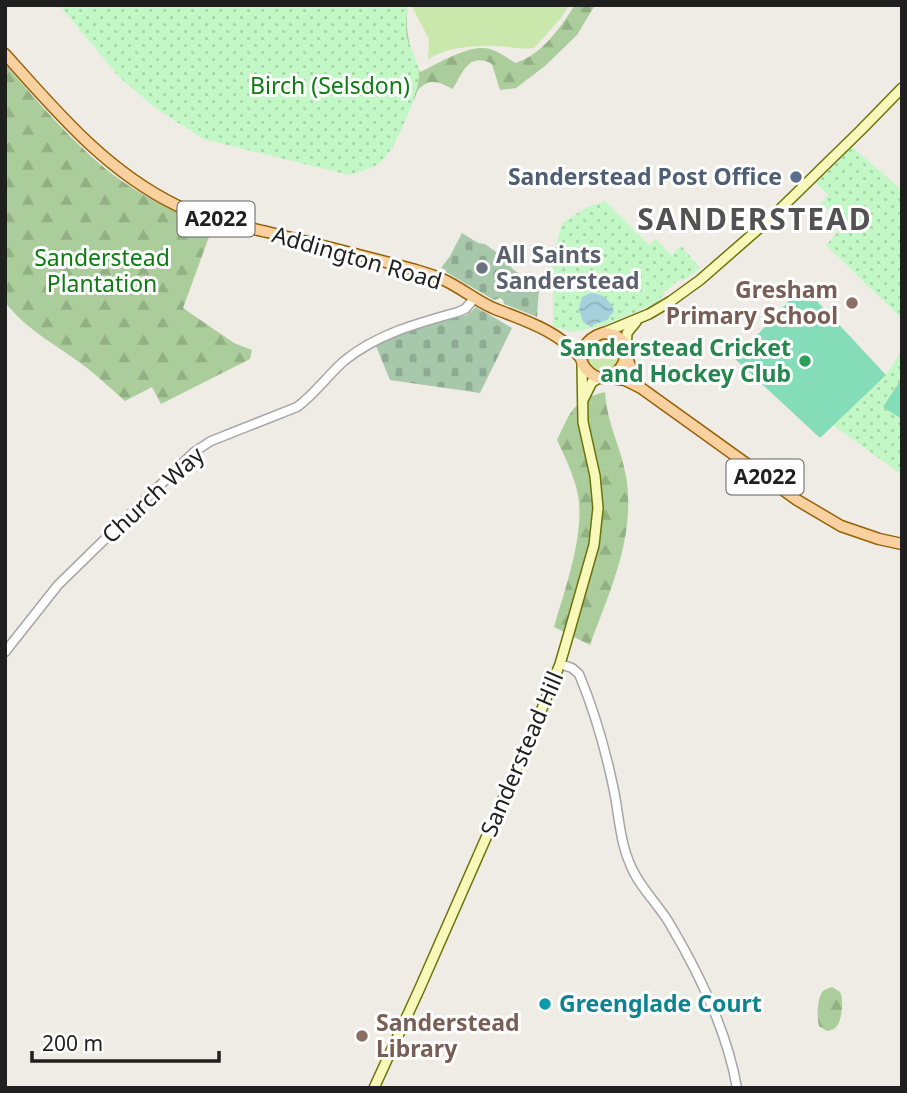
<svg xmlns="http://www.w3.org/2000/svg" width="907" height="1093" font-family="'Noto Sans',sans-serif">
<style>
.grass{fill:#cbe8ac}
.forest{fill:url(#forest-firs)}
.cemetery{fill:url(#cemetery-stones)}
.park{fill:url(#park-dots)}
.pitch{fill:#85dcb8}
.water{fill:url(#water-waves)}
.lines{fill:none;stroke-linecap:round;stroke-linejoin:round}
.tertiary-casing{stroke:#a6a6a6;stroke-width:11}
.secondary-casing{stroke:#6b7408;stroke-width:12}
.primary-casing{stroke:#956104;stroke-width:13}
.tertiary{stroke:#fff;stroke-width:8}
.secondary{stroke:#f7f8ba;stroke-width:9}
.primary{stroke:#f9d0a0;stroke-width:10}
.service-dot{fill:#5c6f8a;stroke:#fff;stroke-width:2.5}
.worship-dot{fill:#6b7280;stroke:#fff;stroke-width:2.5}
.education-dot{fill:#8d6e63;stroke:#fff;stroke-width:2.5}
.leisure-dot{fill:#2e9e5b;stroke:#fff;stroke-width:2.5}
.culture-dot{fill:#0f9aa8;stroke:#fff;stroke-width:2.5}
.labels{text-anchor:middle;stroke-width:6;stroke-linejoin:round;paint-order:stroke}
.shield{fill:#fff;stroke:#626262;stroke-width:2}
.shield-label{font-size:21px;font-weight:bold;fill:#1f1f1f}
.park-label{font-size:23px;fill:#0e7b14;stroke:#fff}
.service-label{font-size:23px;font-weight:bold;fill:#4e5e75;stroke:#fff;text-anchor:end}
.worship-label{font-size:23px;font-weight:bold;fill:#5b616d;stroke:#fff;text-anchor:start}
.street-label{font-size:23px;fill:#1f1f1f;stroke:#fff}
.education-label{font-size:23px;font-weight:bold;fill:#785e54;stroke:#fff;text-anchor:end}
.leisure-label{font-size:23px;font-weight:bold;fill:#27864d;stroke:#fff;text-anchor:end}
.culture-label{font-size:23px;font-weight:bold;fill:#0d838f;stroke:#fff;text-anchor:start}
.district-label{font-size:30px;font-weight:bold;letter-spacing:2px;fill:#525252;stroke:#fff}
</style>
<defs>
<pattern id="forest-firs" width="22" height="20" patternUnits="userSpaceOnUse" patternTransform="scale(1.75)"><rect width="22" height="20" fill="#abcd9b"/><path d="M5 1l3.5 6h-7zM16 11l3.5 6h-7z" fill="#93b085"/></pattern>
<pattern id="cemetery-stones" width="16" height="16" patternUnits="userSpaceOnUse" patternTransform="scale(1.75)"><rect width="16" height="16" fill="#a7c8ab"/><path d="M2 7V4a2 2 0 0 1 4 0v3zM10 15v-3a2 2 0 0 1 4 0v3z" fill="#8fab93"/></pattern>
<pattern id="park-dots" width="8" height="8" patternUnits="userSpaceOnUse" patternTransform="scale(1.75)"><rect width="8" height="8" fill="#c3f8c6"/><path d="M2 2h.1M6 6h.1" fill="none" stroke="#a7d4aa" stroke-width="1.8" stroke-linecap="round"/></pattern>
<pattern id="water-waves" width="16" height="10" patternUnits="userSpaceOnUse" patternTransform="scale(1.75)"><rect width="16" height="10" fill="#a6d1dc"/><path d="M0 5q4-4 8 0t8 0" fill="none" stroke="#8eb3bc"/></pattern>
</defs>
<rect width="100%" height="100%" fill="#efebe5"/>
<g class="grass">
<path d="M411 5H569L561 18 534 48C521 50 508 46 494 46 475 45 442 48 428 60L429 39Z"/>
<circle cx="604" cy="355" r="17"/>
</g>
<g class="forest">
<path d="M408 5C404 30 410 50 420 72 438 64 470 43 490 49 499 52 508 58 515 63 542 55 560 28 575 5H595L577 35 545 66 516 88 500 90 492 64C469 52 463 72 453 89 439 82 430 77 418 90L392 148 385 143Z"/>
<path d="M5 64C37 101 69 139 107 170 137 194 176 214 213 226L183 308 234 343 252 350 250 359 161 404 152 387 125 401C112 390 100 378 87 368 59 346 27 331 5 302Z"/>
<path d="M605 392C607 424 621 447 626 476 636 537 610 590 590 645L554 627C565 589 585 534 578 495 574 475 565 457 557 440 571 412 572 400 605 392Z"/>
<path d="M832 987 840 992C844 999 842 1019 837 1026 834 1030 831 1030 827 1031L819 1026C817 1018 817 1002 821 994 824 989 827 989 832 987Z"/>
</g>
<g class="cemetery">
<path d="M462 233 478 243 485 244 506 259 504 261 507 264H508L514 270 539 288 537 317 504 304 503 300 500 298 494 300 446 272V270L441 268 450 256Z"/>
<path d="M476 307 512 328 480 393 390 380 376 346 409 331 467 315Z"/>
</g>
<g class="park">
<path d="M59 5H408C406 16 405 28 407 38 410 50 419 62 419 74 420 91 396 147 384 159 374 169 362 171 349 175L203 139 154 107 119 77Z"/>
<path d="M852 147 902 190V319L826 245 847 222 820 204 828 195 816 183Z"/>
<path d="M605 201 649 245 656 239 671 255 681 246 700 268 686 279 677 281 664 293 658 302 627 316 604 325 574 332 553 327V289L551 276 552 260 562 223 587 207Z"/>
<path d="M902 350V475L833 425 886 375Z"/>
</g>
<g class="pitch">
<path d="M803 286 886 375 820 438 735 359Z"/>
<path d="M902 378V419L883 407Z"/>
</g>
<path class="water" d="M591 293C602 293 611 301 614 311L607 320 590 326 583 322 579 309 582 297Z"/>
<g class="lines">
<defs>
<g id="tertiary">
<path d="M5 652 58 585 194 452 211 441 297 407C315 394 327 376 344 361 377 334 418 323 458 312L465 309 474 299"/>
<path d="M560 664 572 668 579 674C594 710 605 748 613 786 619 812 619 839 630 864 638 885 656 902 668 921 698 971 727 1031 737 1088"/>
</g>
<g id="secondary">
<path d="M603 333 649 314 671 301 700 280 771 218 861 130 902 88"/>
<path d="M626 350 627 333 636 322"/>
<path d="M583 400 592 382 601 377"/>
<path d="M374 1088 419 990 533 731 560 664 567 640 594 545 598 508 595 476 583 422 582 364"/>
</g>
<g id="primary">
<path d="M5 54C56 111 106 171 176 205 204 219 237 225 267 232 316 244 364 256 412 269 422 272 433 275 442 279 460 287 475 300 493 308 525 321 557 330 580 357"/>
<path d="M603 333C650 335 615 400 587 370 573 355 587 338 603 333Z"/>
<path d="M627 357 632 372 640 387"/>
<path d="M605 377 625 380 641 388 797 500 841 526 879 539 902 544"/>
</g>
</defs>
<use href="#tertiary" class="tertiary-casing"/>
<use href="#secondary" class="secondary-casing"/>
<use href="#primary" class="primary-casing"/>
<use href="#tertiary" class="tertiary"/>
<use href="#secondary" class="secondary"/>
<use href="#primary" class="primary"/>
</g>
<circle class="service-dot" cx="796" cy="177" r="7"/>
<circle class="worship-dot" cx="482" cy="268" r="7"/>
<g class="education-dot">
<circle cx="852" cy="303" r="7"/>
<circle cx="362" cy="1036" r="7"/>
</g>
<circle class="leisure-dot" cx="805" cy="361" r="7"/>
<circle class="culture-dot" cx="545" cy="1004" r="7"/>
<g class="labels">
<g class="shield">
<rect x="177.5" y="201.5" width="77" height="35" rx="5"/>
<rect x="726.5" y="459.5" width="77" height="35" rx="5"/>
</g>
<g class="shield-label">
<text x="216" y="226">A2022</text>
<text x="765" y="484">A2022</text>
</g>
<g class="park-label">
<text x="330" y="94">Birch (Selsdon)</text>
<text x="102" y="266">Sanderstead<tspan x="102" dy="26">Plantation</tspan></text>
</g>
<g class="service-label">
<text x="782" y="185">Sanderstead Post Office</text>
</g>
<g class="worship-label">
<text x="496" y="263">All Saints<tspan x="496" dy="26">Sanderstead</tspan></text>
</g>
<g class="street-label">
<text transform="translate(357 258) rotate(16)" y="8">Addington Road</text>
<text transform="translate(153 495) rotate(-43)" y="8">Church Way</text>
<text transform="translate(522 754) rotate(-67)" y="8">Sanderstead Hill</text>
</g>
<g class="education-label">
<text x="838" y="298">Gresham<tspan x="838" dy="26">Primary School</tspan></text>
<text x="376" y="1031" text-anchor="start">Sanderstead<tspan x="376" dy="26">Library</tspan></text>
</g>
<g class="leisure-label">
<text x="791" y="356">Sanderstead Cricket<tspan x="791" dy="26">and Hockey Club</tspan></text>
</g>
<g class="culture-label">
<text x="559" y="1012">Greenglade Court</text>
</g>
<g class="district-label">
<text x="755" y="230">SANDERSTEAD</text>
</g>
</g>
<rect width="907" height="1093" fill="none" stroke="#1f1f1f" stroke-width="14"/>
<path d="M32 1051v10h187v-10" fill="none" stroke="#1f1f1f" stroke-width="3.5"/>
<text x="42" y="1051" font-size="21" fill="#1f1f1f" stroke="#ffffff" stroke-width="5" paint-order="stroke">200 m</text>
</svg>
